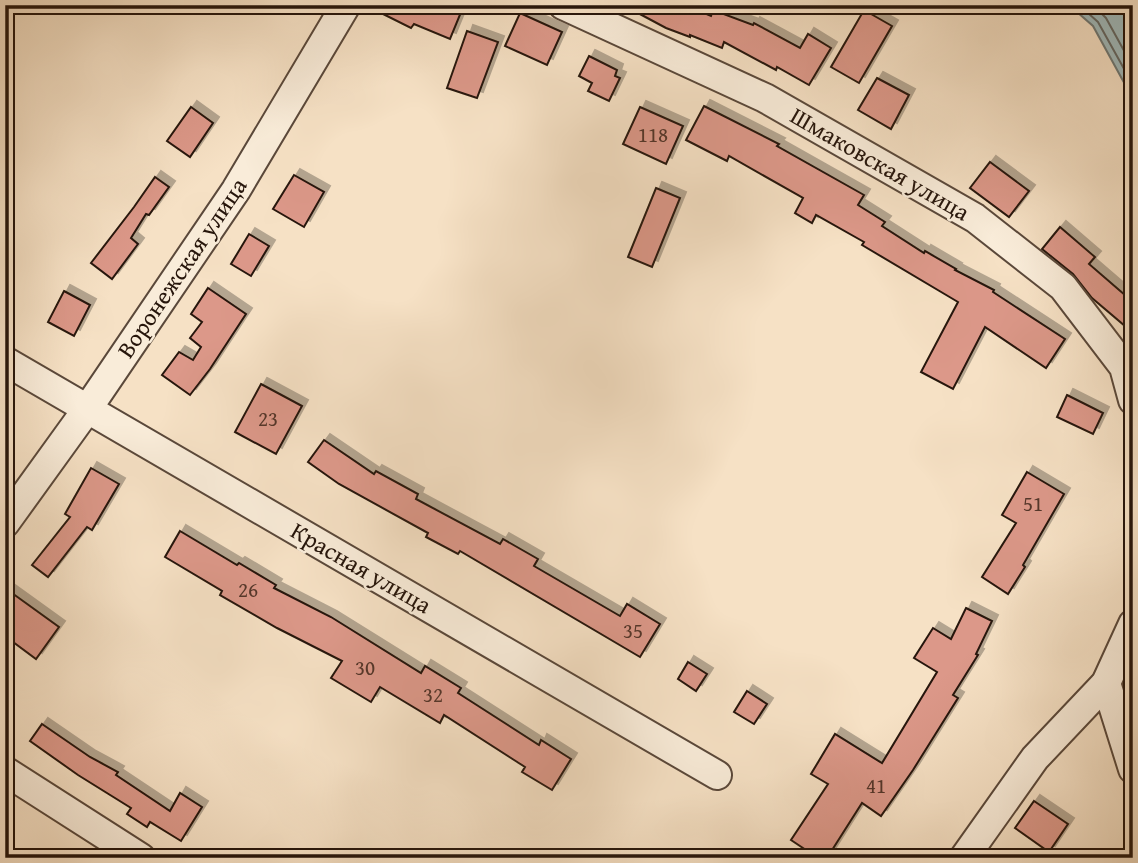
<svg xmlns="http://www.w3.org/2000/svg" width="1138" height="863" font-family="'Gentium Book Plus',serif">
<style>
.water{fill:#a0bbbd;stroke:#6f7976;stroke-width:2}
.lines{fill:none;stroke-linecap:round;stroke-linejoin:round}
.shore{stroke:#636864;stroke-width:2}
.building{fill:#dc9889;stroke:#26150b;stroke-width:2;filter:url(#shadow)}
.minor-casing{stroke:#5a483a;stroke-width:32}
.minor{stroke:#f9ecd9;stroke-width:28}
.labels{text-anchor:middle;stroke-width:5;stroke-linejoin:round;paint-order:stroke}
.number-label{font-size:21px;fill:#54362a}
.street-label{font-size:24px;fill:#26150b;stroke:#f9ecd9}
</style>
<defs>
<filter id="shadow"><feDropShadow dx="6" dy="-6" stdDeviation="0" flood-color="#0004"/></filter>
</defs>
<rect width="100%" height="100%" fill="#f6e1c5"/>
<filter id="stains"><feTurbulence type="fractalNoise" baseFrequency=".00286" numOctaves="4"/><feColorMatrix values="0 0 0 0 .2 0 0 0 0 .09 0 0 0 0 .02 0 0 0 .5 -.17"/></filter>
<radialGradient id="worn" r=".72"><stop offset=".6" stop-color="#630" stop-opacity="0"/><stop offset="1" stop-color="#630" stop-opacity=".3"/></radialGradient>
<path class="water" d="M1069 5H1133V99L1093 26Z"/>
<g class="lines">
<g class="shore">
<path d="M1079 5 1098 22 1133 85"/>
<path d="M1093 5 1106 18 1133 67"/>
</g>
</g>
<g class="building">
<path d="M365 5H464L450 39 414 24 411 28Z"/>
<path d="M623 5H685L711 16 713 10 753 25 754 23 800 48 808 34 831 48 809 85 777 67 776 70 724 42 722 48 690 35V37L666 28Z"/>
<path d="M864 10 892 26 859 83 831 67Z"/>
<path d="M520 13 562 32 547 65 505 46Z"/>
<path d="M467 31 498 42 477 98 447 88Z"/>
<path d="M589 56 617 70 615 76 620 78 609 101 588 91 592 83 579 76Z"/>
<path d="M877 78 909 95 891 129 858 110Z"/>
<path d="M704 106 779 144 777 146 864 195 858 205 885 222 882 226 924 253 925 251 956 269 955 270 994 290 993 292 1065 339 1046 368 985 327 953 389 921 372 958 302 862 245 864 242 816 215 812 223 795 213 803 198 729 156 727 161 686 140Z"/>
<path d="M191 107 213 123 190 157 167 141Z"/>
<path d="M640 107 683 126 666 164 623 144Z"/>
<path d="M990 162 1029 191 1009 217 970 188Z"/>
<path d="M294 175 324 192 304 227 273 209Z"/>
<path d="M155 177 169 187 149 215 146 214 131 238 138 244 112 279 91 263 134 207Z"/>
<path d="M656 188 680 198 652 267 628 257Z"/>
<path d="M1060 227 1095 257 1089 264 1133 302V317L1125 326 1092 298 1073 274 1042 249Z"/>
<path d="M249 234 269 246 251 276 231 264Z"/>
<path d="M208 288 246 314 210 369 190 395 162 375 179 352 193 360 201 347 190 338 202 322 191 314Z"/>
<path d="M64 291 90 305 74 336 48 322Z"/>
<path d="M261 384 302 406 276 454 235 432Z"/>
<path d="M1067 395 1103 413 1093 434 1057 417Z"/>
<path d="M324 440 374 474 376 471 418 494 416 499 500 544 503 539 538 559 534 566 620 616 627 604 660 624 640 657 460 551 458 554 426 537 428 533 339 484 308 462Z"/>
<path d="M91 468 119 484 92 530 87 527 48 577 32 565 70 517 65 514Z"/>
<path d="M1027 472 1064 494 1023 565 1025 567 1008 594 982 577 1016 523 1002 515Z"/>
<path d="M180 531 237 565 239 563 276 585 274 588 331 617 421 673 425 666 461 688 458 693 539 745 541 740 571 759 552 790 522 772 525 767 444 715 440 723 380 687 371 702 331 678 342 661 277 628 220 595 222 591 165 557Z"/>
<path d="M5 588 59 627 36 659 5 636Z"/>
<path d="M966 608 992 621 976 654 978 655 953 695 958 698 913 770 881 816 862 803 827 858H818L791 840 828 784 811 774 835 734 882 763 937 672 914 658 933 628 951 639Z"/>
<path d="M688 662 707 674 696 691 678 679Z"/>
<path d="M747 691 767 704 754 724 734 712Z"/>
<path d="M42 724 90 757 118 772 116 775 170 811 180 793 202 807 181 841 150 822 147 827 127 814 131 808 78 775 30 741Z"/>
<path d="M1034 801 1068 824 1049 852 1015 828Z"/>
</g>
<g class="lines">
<defs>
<g id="minor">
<path d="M563 5 765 98 975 218 1063 287 1124 367 1133 400"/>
<path d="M5 361 717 775"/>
<path d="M5 523 88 408 236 190 346 5"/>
<path d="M1106 683 1133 769"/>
<path d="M5 771 141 858"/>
<path d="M964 858 1035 758 1106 683 1133 624"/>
</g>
</defs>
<use href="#minor" class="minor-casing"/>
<use href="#minor" class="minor"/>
</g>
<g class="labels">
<g class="number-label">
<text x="653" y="142">118</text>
<text x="268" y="426">23</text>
<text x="1033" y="511">51</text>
<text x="248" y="597">26</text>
<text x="633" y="638">35</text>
<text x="365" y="675">30</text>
<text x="433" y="702">32</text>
<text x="876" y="793">41</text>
</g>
<g class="street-label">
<text transform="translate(880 164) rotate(30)" y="8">Шмаковская улица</text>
<text transform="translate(182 268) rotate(-56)" y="8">Воронежская улица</text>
<text transform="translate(361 568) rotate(30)" y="8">Красная улица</text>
</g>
</g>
<rect width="1138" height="863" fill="none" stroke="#f6e1c5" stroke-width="28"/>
<rect x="7" y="7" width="1124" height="849" fill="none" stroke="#26150b" stroke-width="3.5"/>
<rect x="14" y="14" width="1110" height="835" fill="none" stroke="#26150b" stroke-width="2"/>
<rect width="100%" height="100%" filter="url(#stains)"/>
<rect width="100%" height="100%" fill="url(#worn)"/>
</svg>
